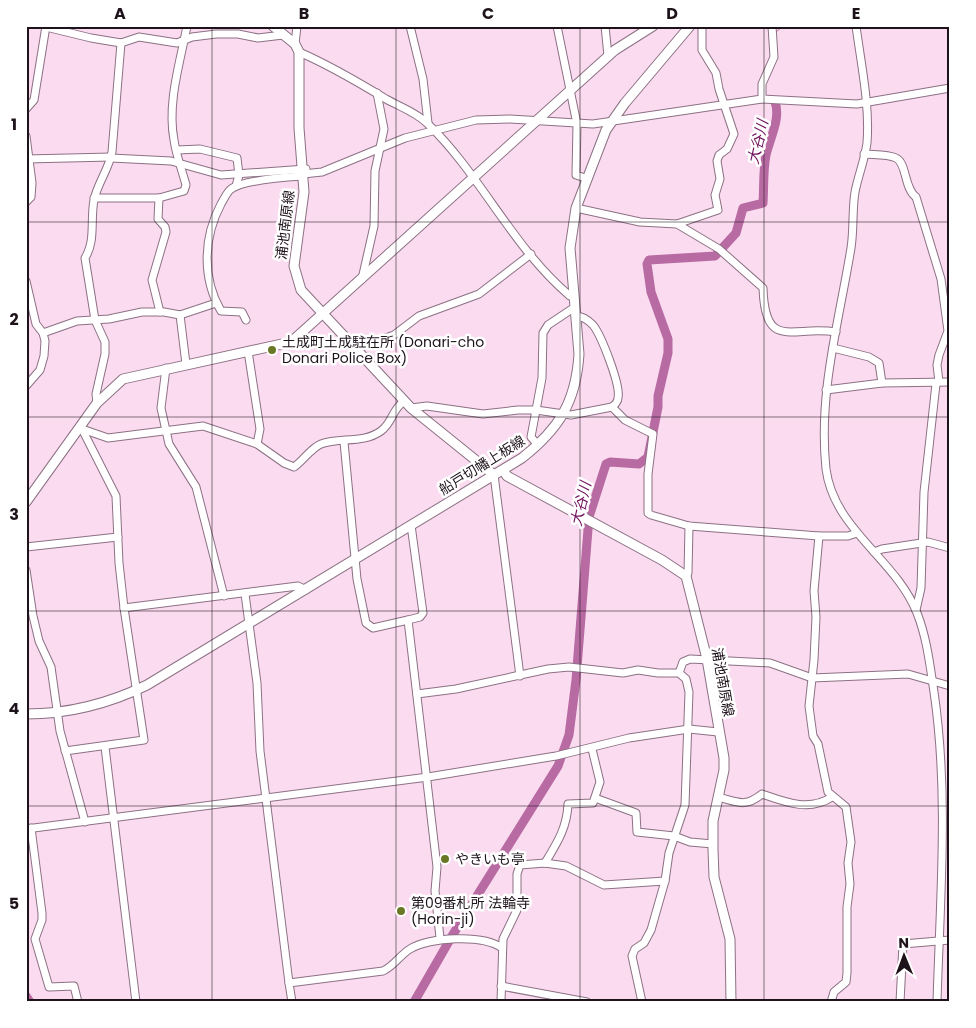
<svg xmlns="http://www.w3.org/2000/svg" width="976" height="1028" font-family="Poppins,'Noto Sans JP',sans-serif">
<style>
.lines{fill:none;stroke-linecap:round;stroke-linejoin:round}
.stream{stroke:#b86aa3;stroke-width:1}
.river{stroke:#b86aa3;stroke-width:9}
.minor-casing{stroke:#8c7183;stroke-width:9}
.major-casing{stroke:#8c7183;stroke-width:11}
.minor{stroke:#fff;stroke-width:7}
.major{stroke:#fff;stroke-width:9}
.grid{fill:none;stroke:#1e131b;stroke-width:1;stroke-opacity:0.55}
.poi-dot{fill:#6a7724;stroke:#fff;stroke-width:2}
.labels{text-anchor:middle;stroke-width:5;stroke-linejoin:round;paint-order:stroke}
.street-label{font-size:14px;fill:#1e131b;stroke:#fff}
.poi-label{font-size:14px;fill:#1e131b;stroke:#fff;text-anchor:start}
.water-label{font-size:15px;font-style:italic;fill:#71105e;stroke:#fff}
.neatline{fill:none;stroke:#1e131b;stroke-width:2}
.grid-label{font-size:16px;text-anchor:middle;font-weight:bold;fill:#1e131b}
</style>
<rect width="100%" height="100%" fill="#fbdbf0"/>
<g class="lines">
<path class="stream" d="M776 32 783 26"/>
<g class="river">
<path d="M26 996 30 1002"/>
<path d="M414 1002 452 936 558 766 569 735 576 680 589 517 606 464 610 462 639 464 648 457 658 407V396L668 353V339L651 292 647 264 649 260 715 256 736 233 743 208 763 203C764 188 763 170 766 155 770 138 781 118 775 102"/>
</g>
<defs>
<g id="minor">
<path d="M410 26 423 79 428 123"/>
<path d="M557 26 577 124 576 175 588 179"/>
<path d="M605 26 608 56"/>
<path d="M856 26C861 64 870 105 867 143 865 159 858 176 855 192 852 210 854 229 851 248 839 322 818 393 826 469 834 530 896 559 917 613 927 638 930 666 934 692 949 794 940 899 937 1002"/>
<path d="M46 27 91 38 121 43 139 37 177 43 192 37 216 34H238L258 38 283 35"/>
<path d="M295 44 297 26"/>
<path d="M299 52C329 65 358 82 386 99 400 107 416 112 428 124 481 175 512 247 570 296H574"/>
<path d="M762 99V84L774 57 772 26"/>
<path d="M26 109 34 100 46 26"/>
<path d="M26 136 32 183 31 197 26 202"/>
<path d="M177 150 200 149 237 158 239 175 236 186"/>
<path d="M864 154C874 155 887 154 896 158 907 163 904 189 916 197L941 279 948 331 939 355 937 365 939 382"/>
<path d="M111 158 171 161 221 175 306 169"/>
<path d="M26 159 111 157"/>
<path d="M303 174 322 172 405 138 476 120 510 119 593 124 762 99 857 104 950 88"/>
<path d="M94 198H159L184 191 186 185C182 170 176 155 174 140 167 103 180 63 187 26"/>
<path d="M159 198 158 219 165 227 166 232 152 280 160 312"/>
<path d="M576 208 640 222 677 224 719 249 763 288C765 352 792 325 836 332"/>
<path d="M677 224 718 210 715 195 720 179 717 161 719 155 727 149 734 134 719 89 716 73 702 50V26"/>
<path d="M362 279 374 226 375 171 384 129 377 93"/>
<path d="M26 281 36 324 43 333 45 341 44 356 40 370 26 386"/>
<path d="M180 315 216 303"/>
<path d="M576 316C582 316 588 320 593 325 601 335 621 385 618 398 618 401 615 405 612 407"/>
<path d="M246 320 242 312 221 311C202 278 203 238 221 204 224 199 227 192 231 189 244 180 287 177 303 176"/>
<path d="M43 333 77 321 109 319 142 312H164L180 315 186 364"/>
<path d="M357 348 394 335 419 316 479 294 531 254"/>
<path d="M833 348 869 357 879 363 882 383"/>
<path d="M248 351 260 429 257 444"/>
<path d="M166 368 161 408 169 444 196 487 224 596"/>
<path d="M826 390 882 383 950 382"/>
<path d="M97 403 96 394 105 354V342L95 320 85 258C96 240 90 221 94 200 97 184 109 169 112 152L121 43"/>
<path d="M411 408 427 406 483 414 518 410H536L571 415 612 407 625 420 653 434 648 474V513L651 515 689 526 819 536H848L857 533"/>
<path d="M82 429 108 438 203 426 257 444 284 463 294 467C303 461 311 448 321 444 340 437 363 444 381 431 393 422 391 411 404 401"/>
<path d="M344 442 357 579 366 623 373 628 408 620"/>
<path d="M538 445 531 437 542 378 543 333 548 325 575 307"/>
<path d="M494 475 520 676"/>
<path d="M411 525 423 613 420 617 408 620 437 867 435 891 440 938"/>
<path d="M819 536 814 591 816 617 814 660 809 706 813 736 818 744 828 792 846 807 851 842 848 863 850 884 847 907V973L846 982 834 992 831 1002"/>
<path d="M26 547 118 537"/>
<path d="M874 552 882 549 928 542 950 548"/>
<path d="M26 570 33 616 39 641 51 667 60 731 85 822"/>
<path d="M686 576 688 573 689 526"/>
<path d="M245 594 257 683 260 751 289 983"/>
<path d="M124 608 298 586 306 590"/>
<path d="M916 610 921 588 924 492 936 384"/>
<path d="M679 673 683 662 690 659 770 663 812 678 908 674 950 686"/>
<path d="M417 694 456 689 548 669 569 667 623 673 638 670 658 673H679L686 679 689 692 685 805 669 853 665 881 651 930 644 943 635 949 632 956 642 1002"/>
<path d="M105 747 136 1002"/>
<path d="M65 751 144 740 124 608 119 563 116 496 83 431"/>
<path d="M718 797C738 802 744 808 762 794 785 802 809 812 832 797"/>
<path d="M595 798 636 813 637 832 674 836 690 842 713 844"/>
<path d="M31 828 42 913V920L35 939 49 987 74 986 78 1002"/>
<path d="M26 829 428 777 556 756 629 738 689 729 718 732"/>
<path d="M545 863C557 843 567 828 568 804L593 803 600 782 592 749"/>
<path d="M501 986 587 1002"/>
<path d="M292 1002 289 983 383 971C394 966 400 955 410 949 429 937 483 934 502 948"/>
<path d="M501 1002 503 939 517 910V874L520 865 545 863 566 866 604 885 665 881"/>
<path d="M900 1002 903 944 950 940"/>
</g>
<g id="major">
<path d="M273 26 295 44 299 52V128L304 192 294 266 301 290 411 408 494 475"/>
<path d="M503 470 507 476 662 560 686 576 707 659 724 758V770L713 821V849L714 877 730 939 731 1002"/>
<path d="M26 502 97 403 123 379 291 342 615 50 653 26"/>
<path d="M26 714C70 714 108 704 147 685L522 458C559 429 576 402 579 354L570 248 576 208 606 130 625 103 690 26"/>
</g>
</defs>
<use href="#minor" class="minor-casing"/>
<use href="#major" class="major-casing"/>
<use href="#minor" class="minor"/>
<use href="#major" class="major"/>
</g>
<path class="grid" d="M212 26V1002M396 26V1002M580 26V1002M764 26V1002M26 222H950M26 417H950M26 611H950M26 806H950"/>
<g class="poi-dot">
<circle cx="272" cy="350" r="5"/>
<circle cx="445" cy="859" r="5"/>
<circle cx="401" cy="911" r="5"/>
</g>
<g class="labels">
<g class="street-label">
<text transform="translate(285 225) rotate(-83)" y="5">浦池南原線</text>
<text transform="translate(482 465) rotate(-32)" y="5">船戸切幡上板線</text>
<text transform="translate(723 682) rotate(80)" y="5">浦池南原線</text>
</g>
<g class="poi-label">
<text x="282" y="347">土成町土成駐在所 (Donari-cho<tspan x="282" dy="16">Donari Police Box)</tspan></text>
<text x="455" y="864">やきいも亭</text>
<text x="411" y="908">第09番札所 法輪寺<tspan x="411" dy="16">(Horin-ji)</tspan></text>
</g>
<g class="water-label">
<text transform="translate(758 142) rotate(-77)" y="5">大谷川</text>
<text transform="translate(581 504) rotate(-77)" y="5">大谷川</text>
</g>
</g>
<rect width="976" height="1028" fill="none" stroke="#ffffff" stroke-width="55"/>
<g transform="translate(904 956) rotate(359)" stroke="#ffffff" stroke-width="4" paint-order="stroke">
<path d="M0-4L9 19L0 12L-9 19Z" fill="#1e131b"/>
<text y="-8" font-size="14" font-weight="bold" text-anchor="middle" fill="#1e131b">N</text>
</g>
<rect x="28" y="28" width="920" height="972" class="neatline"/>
<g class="grid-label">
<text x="120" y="19">A</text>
<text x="304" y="19">B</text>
<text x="488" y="19">C</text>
<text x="672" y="19">D</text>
<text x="856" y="19">E</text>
<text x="14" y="130">1</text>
<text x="14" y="325">2</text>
<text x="14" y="520">3</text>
<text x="14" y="714">4</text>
<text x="14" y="909">5</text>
</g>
</svg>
